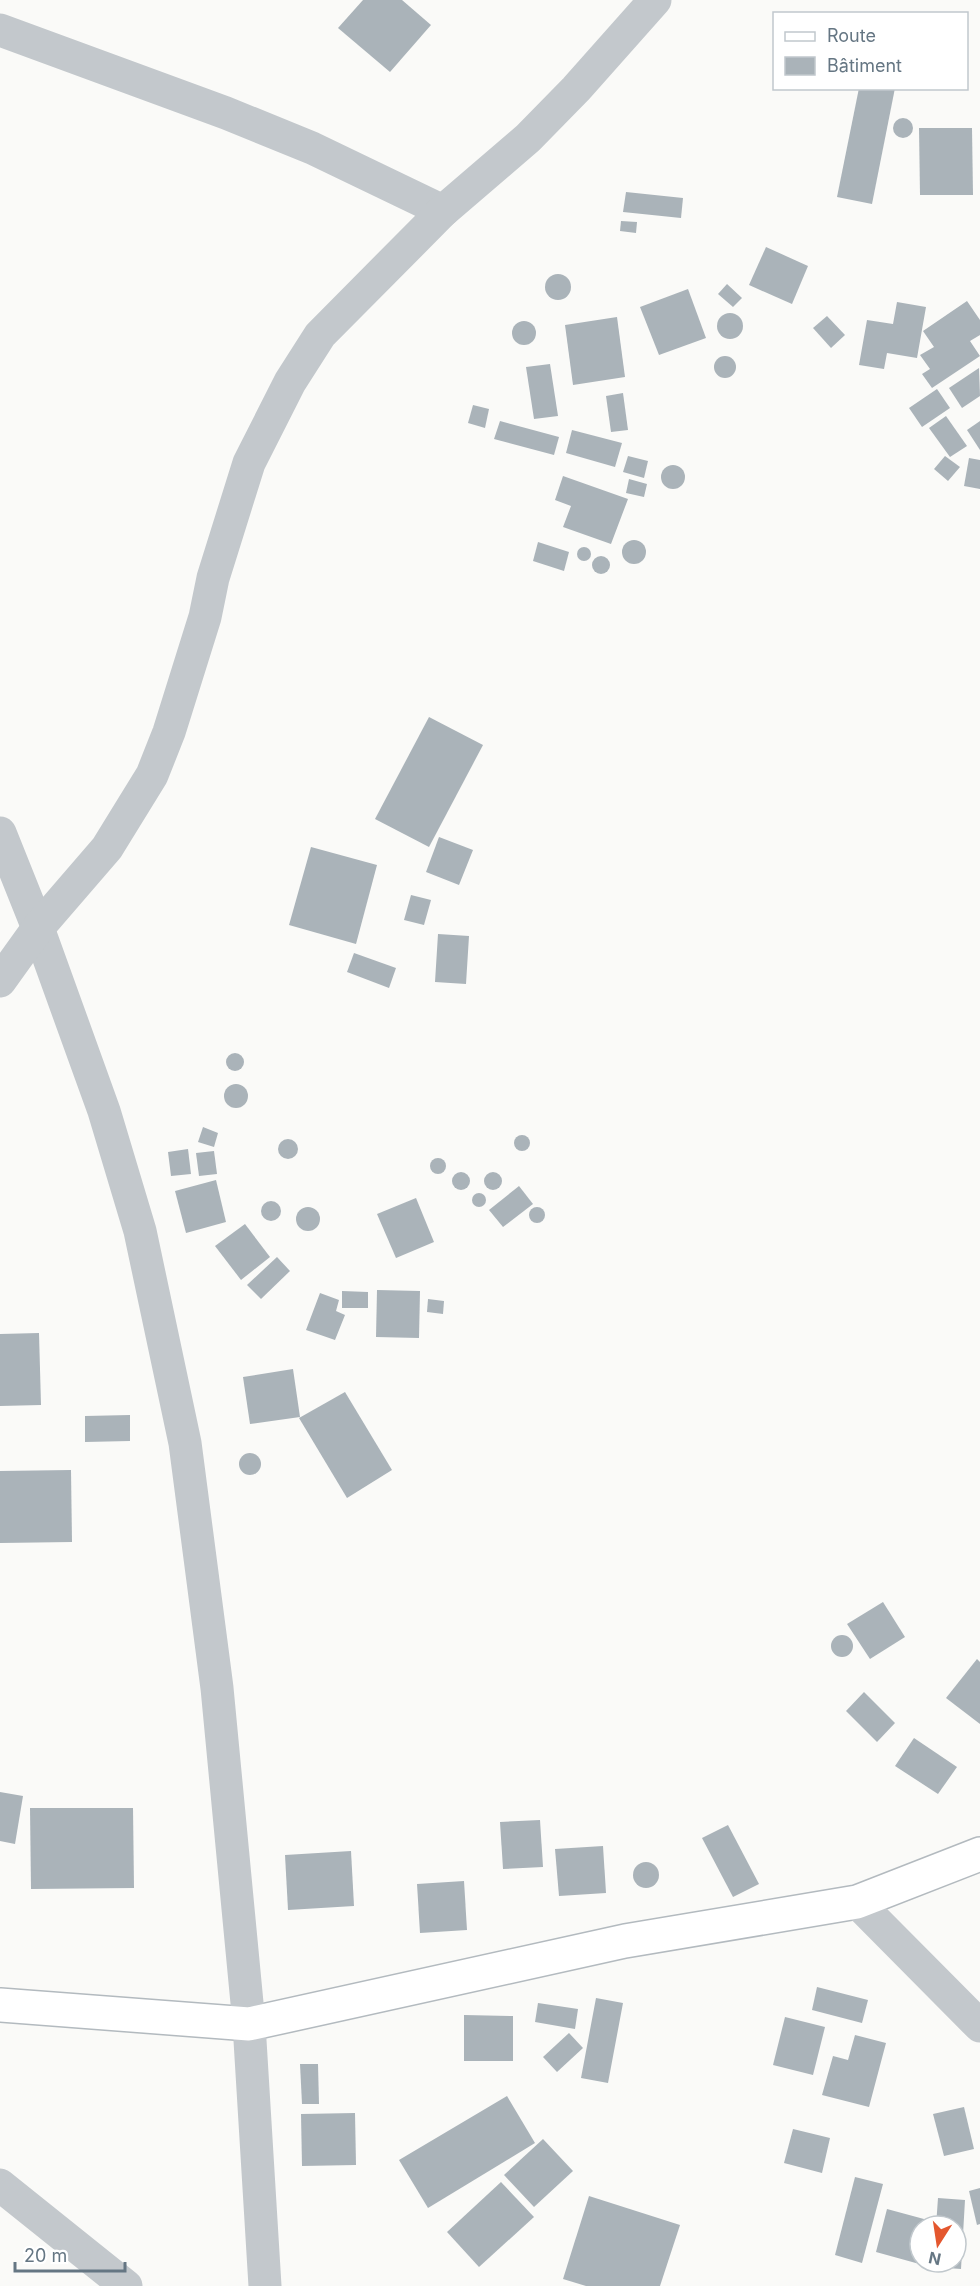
<svg xmlns="http://www.w3.org/2000/svg" width="980" height="2286" font-family="Inter,sans-serif">
<style>
.building{fill:#aab3b9}
.lines{fill:none;stroke-linecap:round;stroke-linejoin:round}
.secondary-casing{stroke:#b3babf;stroke-width:36}
.street{stroke:#c3c8cc;stroke-width:33}
.secondary{stroke:#fff;stroke-width:33}
</style>
<rect width="100%" height="100%" fill="#fafaf8"/>
<g class="building">
<path d="M363 0H402L431 25 390 72 338 28Z"/>
<path d="M859 88H895L872 204 837 197Z"/>
<circle cx="903" cy="128" r="10"/>
<path d="M919 128H972L973 195H920Z"/>
<path d="M626 192 683 198 681 218 623 212Z"/>
<path d="M621 221 637 222 636 233 620 231Z"/>
<path d="M766 247 808 266 792 304 749 285Z"/>
<circle cx="558" cy="287" r="13"/>
<path d="M727 284 742 298 733 307 718 294Z"/>
<path d="M688 289 706 338 659 355 640 307Z"/>
<path d="M967 301 980 320V335L970 341 980 356 932 388 922 374 930 369 920 355 934 347 923 331Z"/>
<path d="M897 302 926 307 917 358 887 353 884 369 859 365 867 320 893 324Z"/>
<circle cx="730" cy="326" r="13"/>
<path d="M827 316 845 335 831 348 813 328Z"/>
<path d="M617 317 625 377 573 385 565 325Z"/>
<circle cx="524" cy="333" r="12"/>
<circle cx="725" cy="367" r="11"/>
<path d="M550 364 558 416 534 419 526 367Z"/>
<path d="M979 368 980 396 962 408 949 388Z"/>
<path d="M937 389 950 408 922 427 909 408Z"/>
<path d="M623 393 628 430 611 432 606 396Z"/>
<path d="M473 405 489 409 485 428 468 423Z"/>
<path d="M946 416 967 446 950 457 929 428Z"/>
<path d="M500 421 559 437 554 455 494 439Z"/>
<path d="M980 421V450L967 430Z"/>
<path d="M572 430 622 443 615 467 566 453Z"/>
<path d="M628 456 648 461 644 478 623 472Z"/>
<path d="M945 456 960 467 948 481 934 469Z"/>
<path d="M969 458 980 460V489L964 486Z"/>
<circle cx="673" cy="477" r="12"/>
<path d="M563 476 628 499 611 544 563 527 571 506 555 500Z"/>
<path d="M629 479 647 484 644 497 626 493Z"/>
<circle cx="634" cy="552" r="12"/>
<path d="M538 542 569 552 564 571 533 561Z"/>
<circle cx="584" cy="554" r="7"/>
<circle cx="601" cy="565" r="9"/>
<path d="M429 717 483 745 429 847 375 819Z"/>
<path d="M439 837 473 850 459 885 426 872Z"/>
<path d="M311 847 377 865 356 944 289 925Z"/>
<path d="M411 895 431 900 424 925 404 920Z"/>
<path d="M438 934 469 936 466 984 435 982Z"/>
<path d="M354 953 396 968 389 988 347 972Z"/>
<circle cx="235" cy="1062" r="9"/>
<circle cx="236" cy="1096" r="12"/>
<path d="M203 1127 218 1133 214 1147 198 1142Z"/>
<circle cx="522" cy="1143" r="8"/>
<circle cx="288" cy="1149" r="10"/>
<path d="M188 1149 191 1174 171 1176 168 1152Z"/>
<path d="M214 1151 217 1174 199 1176 196 1153Z"/>
<circle cx="438" cy="1166" r="8"/>
<circle cx="461" cy="1181" r="9"/>
<circle cx="493" cy="1181" r="9"/>
<path d="M216 1180 226 1222 186 1233 175 1191Z"/>
<path d="M519 1186 533 1204 503 1227 489 1210Z"/>
<circle cx="479" cy="1200" r="7"/>
<path d="M416 1198 434 1242 396 1258 377 1214Z"/>
<circle cx="271" cy="1211" r="10"/>
<circle cx="537" cy="1215" r="8"/>
<circle cx="308" cy="1219" r="12"/>
<path d="M245 1224 270 1257 241 1280 215 1246Z"/>
<path d="M277 1257 290 1271 261 1299 247 1285Z"/>
<path d="M377 1290 420 1291 419 1338 376 1337Z"/>
<path d="M342 1291 368 1292V1308H342Z"/>
<path d="M320 1293 339 1300 336 1311 345 1315 335 1340 306 1330Z"/>
<path d="M428 1299 444 1301 443 1314 427 1312Z"/>
<path d="M39 1333 41 1405 0 1406V1334Z"/>
<path d="M293 1369 300 1417 250 1424 243 1377Z"/>
<path d="M345 1392 392 1470 347 1498 299 1418Z"/>
<path d="M130 1415V1441L85 1442V1416Z"/>
<circle cx="250" cy="1464" r="11"/>
<path d="M71 1470 72 1542 0 1543V1471Z"/>
<path d="M883 1602 905 1637 870 1659 847 1624Z"/>
<circle cx="842" cy="1646" r="11"/>
<path d="M977 1659 980 1662V1724L946 1698Z"/>
<path d="M864 1692 895 1723 877 1742 846 1711Z"/>
<path d="M914 1738 957 1767 938 1794 895 1766Z"/>
<path d="M0 1792 23 1796 15 1844 0 1841Z"/>
<path d="M30 1808H133L134 1888 31 1889Z"/>
<path d="M540 1820 543 1867 503 1869 500 1822Z"/>
<path d="M728 1825 759 1884 733 1897 702 1838Z"/>
<path d="M603 1846 606 1893 559 1896 555 1849Z"/>
<path d="M351 1851 354 1906 288 1910 285 1855Z"/>
<circle cx="646" cy="1875" r="13"/>
<path d="M464 1881 467 1930 420 1933 417 1884Z"/>
<path d="M817 1987 868 2000 862 2023 812 2010Z"/>
<path d="M596 1998 623 2003 608 2083 581 2078Z"/>
<path d="M538 2003 578 2009 575 2029 535 2022Z"/>
<path d="M464 2015 513 2016V2061H464Z"/>
<path d="M785 2017 825 2027 813 2075 773 2065Z"/>
<path d="M569 2033 583 2048 557 2072 543 2057Z"/>
<path d="M855 2035 886 2043 869 2107 822 2095 833 2056 848 2060Z"/>
<path d="M300 2064H318L319 2104H302Z"/>
<path d="M507 2096 535 2143 428 2208 399 2160Z"/>
<path d="M964 2107 974 2149 944 2156 933 2114Z"/>
<path d="M355 2113 356 2165 302 2166 301 2114Z"/>
<path d="M793 2129 830 2138 822 2173 784 2163Z"/>
<path d="M543 2139 573 2171 534 2207 504 2175Z"/>
<path d="M855 2177 883 2184 862 2263 835 2255Z"/>
<path d="M501 2182 534 2217 479 2267 447 2232Z"/>
<path d="M980 2188V2224L977 2225 969 2191Z"/>
<path d="M589 2196 680 2225 660 2286H586L563 2279Z"/>
<path d="M938 2198 965 2200 961 2269 934 2267V2262H956V2226H936Z"/>
<path d="M887 2209 935 2222 933 2226H920V2262H924L923 2265 876 2252Z"/>
</g>
<g class="lines">
<defs>
<path id="secondary" d="M0 2005 249 2024 625 1941 857 1902 980 1854"/>
</defs>
<use href="#secondary" class="secondary-casing"/>
<g class="street">
<path d="M0 30 226 113 312 148 443 211"/>
<path d="M0 833 38 928 104 1111 140 1231 185 1443 217 1688 249 2024 265 2286"/>
<path d="M0 981 38 928 107 848 152 775 169 732 205 617 213 578 249 463 290 382 320 335 443 211 528 138 576 89 655 0"/>
<path d="M857 1902 980 2026"/>
<path d="M0 2185 126 2286"/>
</g>
<use href="#secondary" class="secondary"/>
</g>
<rect x="773" y="12" width="195" height="78" fill="#ffffff" stroke="#c1c8cd" stroke-width="1.5"/>
<rect x="785" y="32" width="30" height="9" fill="#ffffff" stroke="#c1c8cd" stroke-width="1.5"/>
<text x="827" y="42" font-size="18" fill="#657683">Route</text>
<rect x="785" y="57" width="30" height="18" fill="#aab3b9" stroke="#c1c8cd" stroke-width="1.5"/>
<text x="827" y="72" font-size="18" fill="#657683">Bâtiment</text>
<g transform="translate(938 2244) rotate(192)"><circle r="28" fill="#ffffff" stroke="#c1c8cd" stroke-width="1.5"/>
<path d="M0-4.5L10 22L0 15L-10 22Z" fill="#e4572e"/>
<text y="-9" font-size="16" font-weight="bold" text-anchor="middle" fill="#657683">N</text>
</g>
<path d="M15 2262v9h110v-9" fill="none" stroke="#657683" stroke-width="3"/>
<text x="24" y="2262" font-size="18" fill="#657683" stroke="#ffffff" stroke-width="4.5" paint-order="stroke">20 m</text>
</svg>
